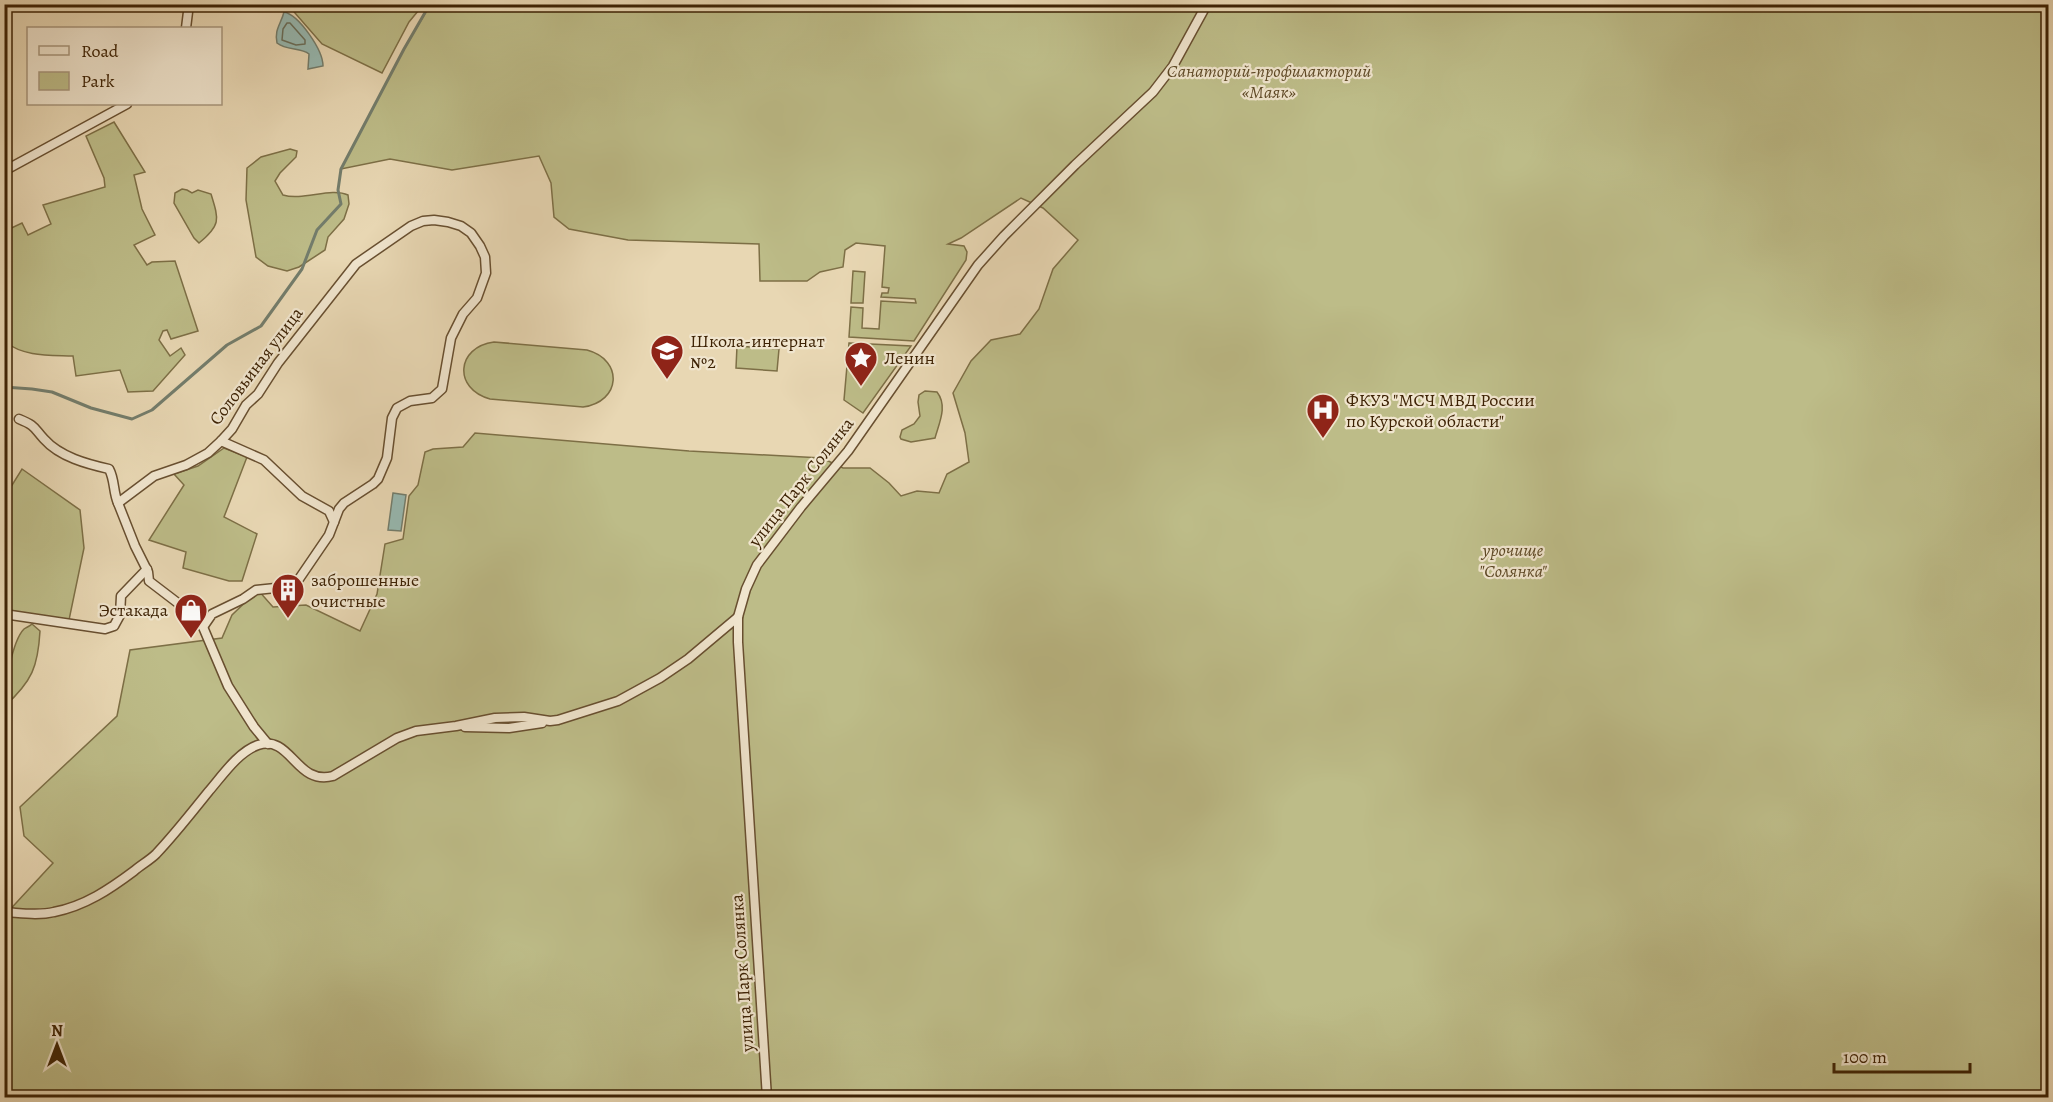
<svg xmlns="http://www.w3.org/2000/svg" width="2053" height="1102" font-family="Alegreya,serif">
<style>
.green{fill:#bdbc88;stroke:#7d6f46;stroke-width:1.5}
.water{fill:#97b9b1;stroke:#737d6c;stroke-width:1.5}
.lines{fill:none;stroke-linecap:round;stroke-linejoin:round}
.shore{stroke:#6a6e5a;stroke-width:1.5}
.stream{stroke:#737d6c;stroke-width:3}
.street-casing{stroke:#684f30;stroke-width:11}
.street{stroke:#f0e5ce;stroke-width:8}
.labels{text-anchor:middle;stroke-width:4.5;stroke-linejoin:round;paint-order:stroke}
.park-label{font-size:18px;font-style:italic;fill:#5d4825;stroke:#f0e5ce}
.poi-label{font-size:18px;fill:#3d2204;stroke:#f0e5ce;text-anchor:start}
.street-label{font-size:18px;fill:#3d2204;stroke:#f0e5ce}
</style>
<rect width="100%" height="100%" fill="#e8d7b3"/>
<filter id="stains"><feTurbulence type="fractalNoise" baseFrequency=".00333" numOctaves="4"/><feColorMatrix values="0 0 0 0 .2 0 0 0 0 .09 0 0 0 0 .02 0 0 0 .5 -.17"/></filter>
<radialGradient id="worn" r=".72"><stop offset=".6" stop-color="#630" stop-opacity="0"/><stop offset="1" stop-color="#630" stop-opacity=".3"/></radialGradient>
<g class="green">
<path d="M288 5V4L423 5 409 22 382 73 322 44Z"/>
<path d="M430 5H2048V1097H5L4 916 53 863 24 836 20 807 117 716 130 650 222 638 232 615 258 590 273 607 306 605 360 631 377 594 385 544 403 539 409 496 418 485 425 452 433 449 463 447 475 433 689 451 822 458 843 468H870L889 483 901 496 917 491 939 493 947 474 969 462 965 433 953 393 971 361 991 340 1020 334 1039 309 1053 269 1078 240 1043 208 1021 198 961 238 948 244 964 246 967 252 966 260 914 341 849 337 851 307 863 308 862 328 879 329 881 301 916 303 915 299 881 297 882 293H888L889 288 882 287 885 246 856 243 845 250 843 267 820 272 807 281H760L759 244 628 240 569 229 554 217 551 183 539 156 452 170 390 159 341 169 404 49Z"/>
<path d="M114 122 145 172 134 175 142 209 155 235 134 245 147 265 152 262 175 261 198 331 171 339 167 330 163 331 159 340 170 356 181 348 185 355 153 391 128 392 120 370 76 376 73 356C49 355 25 357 5 342V231L22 223 28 235 51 224 43 205 105 187 104 178 86 136Z"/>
<path d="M290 149 297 151 296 157 280 173 275 181 283 195C303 201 331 187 348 195L349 204 344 219 328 237 325 250 299 267 287 271 268 266 256 257 246 200 247 168 261 157Z"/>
<path d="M182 189 187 190 192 193 198 190 211 194C219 220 221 225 199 243L194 238 174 203 175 193Z"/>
<path d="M853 271 865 272 863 303H851Z"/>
<path d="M494 342 587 350C624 360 621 402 583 407L490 399C453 389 456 347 494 342Z"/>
<path d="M849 343 911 346 863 413 844 400Z"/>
<path d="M737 346 779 349 777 371 736 368Z"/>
<path d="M925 391 937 392C948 406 939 423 935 438L911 442 901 439 900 437 902 430 914 424 920 416 918 402 919 395Z"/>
<path d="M224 448 247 457 224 517 257 534 242 581H229L183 568 186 552 149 540 184 485 174 474 198 466Z"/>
<path d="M22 469 80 510 84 548 69 620 44 618 5 609 4 498Z"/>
<path d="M32 624 40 631C38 667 32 681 5 706 4 689 12 641 24 629 27 627 30 626 32 624Z"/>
</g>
<g class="water">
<path d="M284 12C299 15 323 50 323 66L308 69 309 54C301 47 287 51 277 43 274 30 281 24 284 12Z"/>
<path d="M393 493 406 495 401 531 388 530Z"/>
</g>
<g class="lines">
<path class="shore" d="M287 23H290L305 40V44L296 45 282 40 283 29Z"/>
<path class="stream" d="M4 387 32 389 52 392 91 408 132 419 152 410 227 345 261 326 302 269 317 230 341 204 338 190 341 169 404 49 430 4"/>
<defs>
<g id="street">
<path d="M51 4H69"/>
<path d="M186 28 189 4"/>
<path d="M4 171 127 104"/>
<path d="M19 419C36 426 33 427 44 439 60 457 87 464 109 469 115 480 113 492 118 503L154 476 186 465 208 453 221 441 232 429 246 405 258 394 278 363 356 264 411 226 423 221 434 220 448 222 461 226 471 233 480 246 485 257 486 273 477 298 463 314 451 338 442 389 432 398 410 401 397 408 392 418 387 458 378 479 373 484 344 503 339 509 329 535 299 579 285 587 256 590 243 599 212 614 203 627"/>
<path d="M221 441 264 460 302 496 329 511 334 522"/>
<path d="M118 503 135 546 148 572 149 581 187 610 203 627 228 686 254 727 268 744"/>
<path d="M4 614 105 629 114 626 120 615 121 596 147 569"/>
<path d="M465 727 509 728 542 723"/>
<path d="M4 912C21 913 38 916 54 912 85 906 110 889 134 871 141 865 150 860 156 854 175 834 192 812 209 791 222 776 238 752 258 745 291 734 296 786 333 776L397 738 416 731 456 726 495 718 524 717 550 721 558 720 618 701 660 678 688 659 738 617"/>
<path d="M767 1098 738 642V617L746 589 757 565 801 507 848 451 978 265 1004 236 1075 165 1153 92 1173 66 1207 4"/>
</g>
</defs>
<use href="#street" class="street-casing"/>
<use href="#street" class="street"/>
</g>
<defs>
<symbol id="school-pin" viewBox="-11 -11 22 30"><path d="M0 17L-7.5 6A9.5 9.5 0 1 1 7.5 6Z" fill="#8f2418" stroke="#f0e5ce"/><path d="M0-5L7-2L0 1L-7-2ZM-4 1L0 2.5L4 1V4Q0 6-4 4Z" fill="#fff"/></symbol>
<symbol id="sight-pin" viewBox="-11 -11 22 30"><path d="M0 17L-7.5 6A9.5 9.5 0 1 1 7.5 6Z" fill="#8f2418" stroke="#f0e5ce"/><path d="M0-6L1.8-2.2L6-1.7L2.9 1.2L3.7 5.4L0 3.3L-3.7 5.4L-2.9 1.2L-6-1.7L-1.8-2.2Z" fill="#fff"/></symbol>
<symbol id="hospital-pin" viewBox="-11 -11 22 30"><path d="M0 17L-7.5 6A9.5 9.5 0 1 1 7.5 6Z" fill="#8f2418" stroke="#f0e5ce"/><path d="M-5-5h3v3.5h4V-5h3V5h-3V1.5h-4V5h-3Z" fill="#fff"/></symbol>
<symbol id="building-pin" viewBox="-11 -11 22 30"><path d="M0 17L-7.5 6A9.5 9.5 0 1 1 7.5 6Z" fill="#8f2418" stroke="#f0e5ce"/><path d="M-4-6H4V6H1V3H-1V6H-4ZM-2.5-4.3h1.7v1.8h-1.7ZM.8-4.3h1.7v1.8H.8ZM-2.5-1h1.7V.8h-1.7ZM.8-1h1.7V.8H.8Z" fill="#fff"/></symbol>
<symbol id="shop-pin" viewBox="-11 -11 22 30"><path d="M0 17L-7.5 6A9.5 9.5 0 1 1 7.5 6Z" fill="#8f2418" stroke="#f0e5ce"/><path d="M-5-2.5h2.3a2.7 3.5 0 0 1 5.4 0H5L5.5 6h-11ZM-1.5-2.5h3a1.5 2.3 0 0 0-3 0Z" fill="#fff"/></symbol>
</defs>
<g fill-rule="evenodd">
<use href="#school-pin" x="648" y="332" width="38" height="52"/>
<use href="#sight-pin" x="842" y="339" width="38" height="52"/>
<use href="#hospital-pin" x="1304" y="391" width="38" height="52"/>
<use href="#building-pin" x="269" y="571" width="38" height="52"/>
<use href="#shop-pin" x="172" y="591" width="38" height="52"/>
</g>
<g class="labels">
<g class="park-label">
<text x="1269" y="77">Санаторий-профилакторий<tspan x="1269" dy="21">«Маяк»</tspan></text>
<text x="1513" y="556">урочище<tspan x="1513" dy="21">"Солянка"</tspan></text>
</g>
<g class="poi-label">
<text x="690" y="347">Школа-интернат<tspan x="690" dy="21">№2</tspan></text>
<text x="884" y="364">Ленин</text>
<text x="1346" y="406">ФКУЗ "МСЧ МВД России<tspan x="1346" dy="21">по Курской области"</tspan></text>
<text x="311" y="586">заброшенные<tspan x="311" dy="21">очистные</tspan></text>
<text x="168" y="616" text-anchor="end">Эстакада</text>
</g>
<g class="street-label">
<text transform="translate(256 366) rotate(-53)" y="6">Соловьиная улица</text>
<text transform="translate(801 482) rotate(-52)" y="6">улица Парк Солянка</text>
<text transform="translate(742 973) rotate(-94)" y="6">улица Парк Солянка</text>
</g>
</g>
<rect width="2053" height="1102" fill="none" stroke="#e8d7b3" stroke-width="24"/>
<rect x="6" y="6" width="2041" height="1090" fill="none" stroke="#3d2204" stroke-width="3"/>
<rect x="12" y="12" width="2029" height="1078" fill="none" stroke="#3d2204" stroke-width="1.5"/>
<rect x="27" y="27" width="195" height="78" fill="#f0e5ce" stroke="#a8977d" stroke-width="1.5"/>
<rect x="39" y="46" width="30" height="9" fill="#f0e5ce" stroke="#a8977d" stroke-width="1.5"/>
<text x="81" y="57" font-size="18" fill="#3d2204">Road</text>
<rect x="39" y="72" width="30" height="18" fill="#bdbc88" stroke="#a8977d" stroke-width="1.5"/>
<text x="81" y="87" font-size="18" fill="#3d2204">Park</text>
<g transform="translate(57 1045)" stroke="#f0e5ce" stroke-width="4.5" paint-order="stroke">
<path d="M0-4.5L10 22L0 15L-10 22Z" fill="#3d2204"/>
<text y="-9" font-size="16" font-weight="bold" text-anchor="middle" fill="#3d2204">N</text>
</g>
<path d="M1834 1063v9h136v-9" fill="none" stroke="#3d2204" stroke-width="3"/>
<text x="1843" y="1063" font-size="18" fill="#3d2204" stroke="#f0e5ce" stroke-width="4.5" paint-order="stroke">100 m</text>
<rect width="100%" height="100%" filter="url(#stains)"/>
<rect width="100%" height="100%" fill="url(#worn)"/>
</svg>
